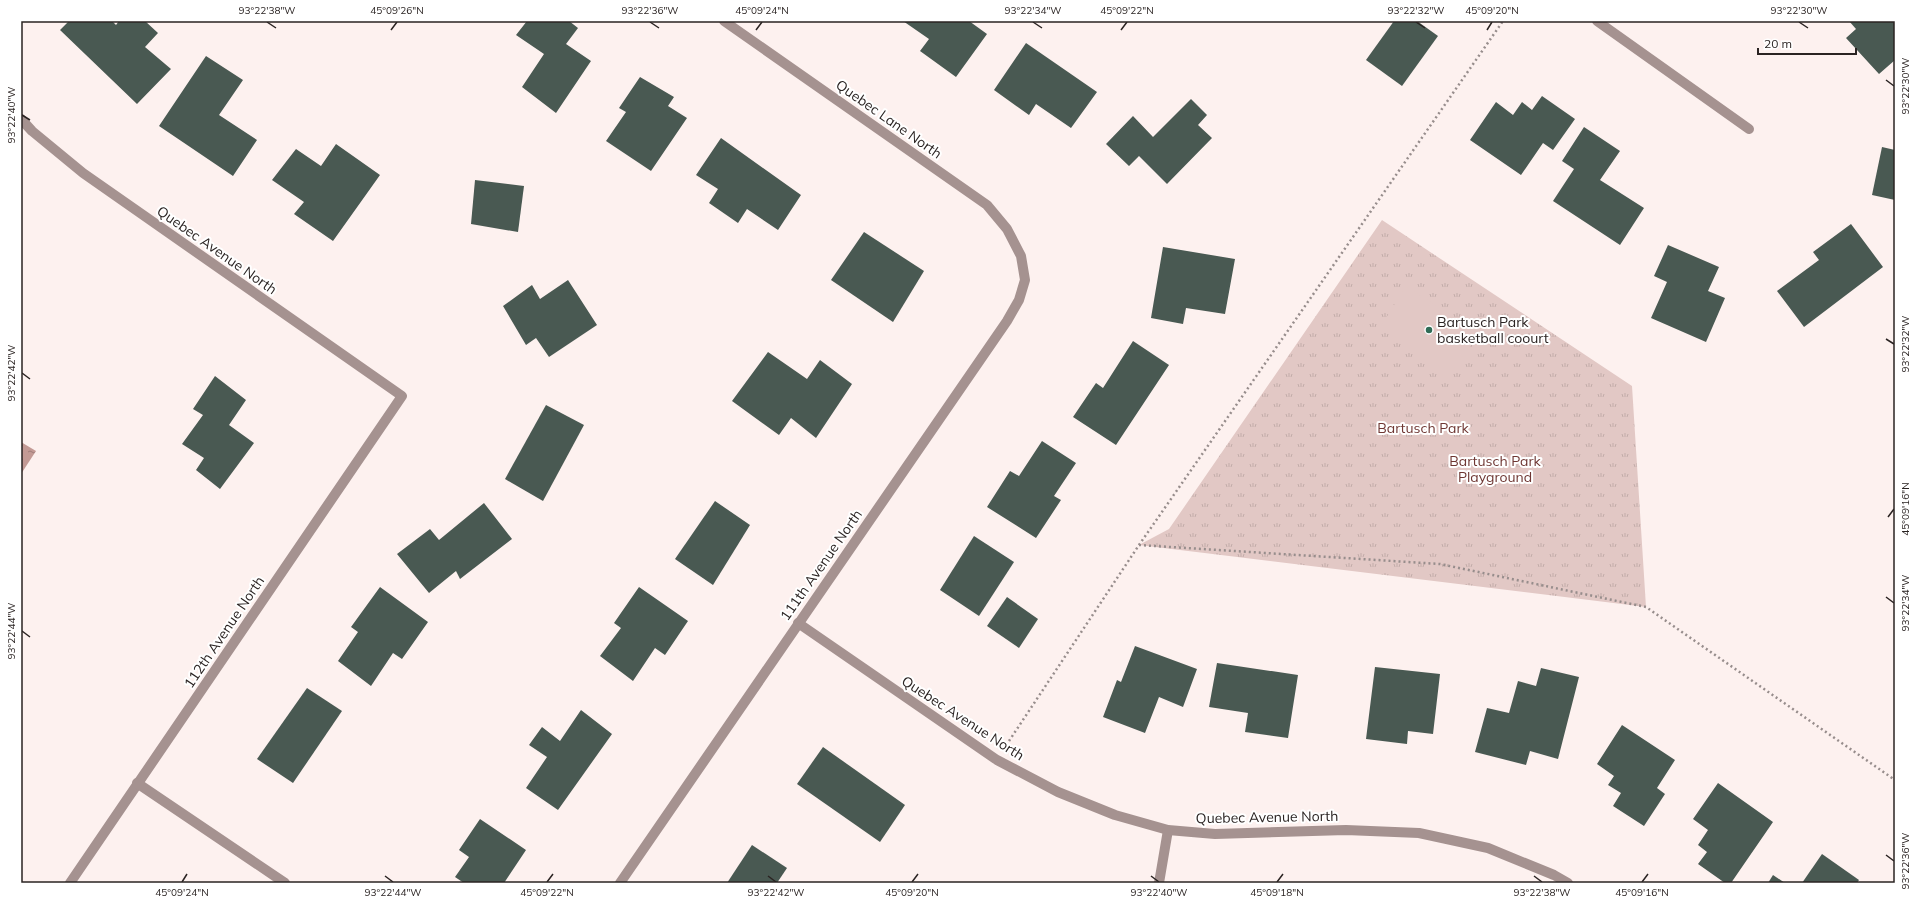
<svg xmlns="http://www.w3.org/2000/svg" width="1916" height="904" font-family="Mulish,sans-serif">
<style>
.park{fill:url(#park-tufts)}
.pitch{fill:#e2c8c5}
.water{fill:url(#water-ripples)}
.building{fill:#495952}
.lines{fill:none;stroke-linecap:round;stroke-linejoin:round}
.path{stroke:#978d8c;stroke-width:2.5;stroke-dasharray:2 3;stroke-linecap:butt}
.minor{stroke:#a59290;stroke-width:10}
.ticks{fill:none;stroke:#2a2322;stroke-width:1.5}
.poi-dot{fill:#306c56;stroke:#fff;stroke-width:1.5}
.labels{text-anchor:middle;stroke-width:4;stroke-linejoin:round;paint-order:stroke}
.street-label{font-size:14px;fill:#2a2322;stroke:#fff}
.poi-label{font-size:14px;fill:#2a2322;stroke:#fff;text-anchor:start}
.park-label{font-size:14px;fill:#6e3632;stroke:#fff}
.neatline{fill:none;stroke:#2a2322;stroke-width:1.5}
.ticks-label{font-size:10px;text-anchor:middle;fill:#2a2322}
</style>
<defs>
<pattern id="park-tufts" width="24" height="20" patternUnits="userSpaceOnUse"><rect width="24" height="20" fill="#e2c8c5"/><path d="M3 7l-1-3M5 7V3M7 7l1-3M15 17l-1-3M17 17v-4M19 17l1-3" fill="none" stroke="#c2aca9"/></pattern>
<pattern id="water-ripples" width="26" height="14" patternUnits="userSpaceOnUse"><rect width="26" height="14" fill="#c39a95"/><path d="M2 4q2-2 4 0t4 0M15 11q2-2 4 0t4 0" fill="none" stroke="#9f7d79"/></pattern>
</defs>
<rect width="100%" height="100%" fill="#fdf1ef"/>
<path class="park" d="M1382 220 1632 386 1646 607 1139 545 1169 529Z"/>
<path class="pitch" d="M1406 286 1479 334 1447 378 1381 326Z"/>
<path class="water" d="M21 442 36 451 21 474Z"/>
<g class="building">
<path d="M69 21H112L116 25 119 21H145L158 33 145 47 171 69 137 104 60 30Z"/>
<path d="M527 21H569L578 28 566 44 591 61 556 113 522 87 544 54 516 35Z"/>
<path d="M903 21H969L987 34 956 77 920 51 929 39Z"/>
<path d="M1394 21H1417L1438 36 1402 86 1366 60Z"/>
<path d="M1849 21H1895V60L1879 74 1846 38 1856 29Z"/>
<path d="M1026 43 1097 92 1071 128 1036 104 1029 115 994 90Z"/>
<path d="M206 56 243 80 219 115 257 140 233 176 159 126Z"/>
<path d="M640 77 674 97 668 106 687 118 651 171 606 141 626 112 619 108Z"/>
<path d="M1542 96 1575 119 1553 150 1543 143 1521 175 1470 140 1496 102 1513 115 1522 102 1532 110Z"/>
<path d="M1191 99 1207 115 1198 125 1212 138 1167 184 1139 156 1129 166 1106 144 1133 116 1153 137Z"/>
<path d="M1584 127 1620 151 1600 180 1644 208 1620 245 1553 201 1574 169 1562 161Z"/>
<path d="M721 138 801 195 778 230 747 209 738 223 709 203 718 189 696 175Z"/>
<path d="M336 144 380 175 333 241 294 214 304 202 272 180 296 149 321 166Z"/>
<path d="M1882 147 1895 150V200L1872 195Z"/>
<path d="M475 180 524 186 518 232 471 224Z"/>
<path d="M1851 224 1883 267 1804 327 1777 291 1819 260 1813 252Z"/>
<path d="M864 232 924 271 893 322 831 280Z"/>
<path d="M1668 245 1719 267 1708 291 1725 298 1706 342 1651 318 1667 282 1654 276Z"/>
<path d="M1163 247 1235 259 1225 314 1186 308 1183 324 1151 318Z"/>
<path d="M568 280 597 325 549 357 536 338 526 345 503 306 532 285 540 299Z"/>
<path d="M1133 341 1169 365 1116 445 1073 417 1096 383 1103 388Z"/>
<path d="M768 352 807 379 820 360 852 384 816 438 791 418 779 435 732 401Z"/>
<path d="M215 376 246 400 229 425 254 443 220 489 196 470 204 458 182 444 203 415 193 409Z"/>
<path d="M546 405 584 425 543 501 505 479Z"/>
<path d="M1042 441 1076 463 1054 496 1061 500 1036 538 987 507 1010 471 1019 476Z"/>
<path d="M715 501 750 525 713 585 675 559Z"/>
<path d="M484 503 512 539 460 579 456 571 429 593 397 554 430 529 439 540Z"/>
<path d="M974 536 1014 562 979 616 940 590Z"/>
<path d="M380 587 428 622 402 659 393 653 371 686 338 661 358 632 351 627Z"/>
<path d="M639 587 688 621 665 655 655 648 633 681 600 656 621 628 614 623Z"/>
<path d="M1007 597 1038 619 1019 648 987 626Z"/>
<path d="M1135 646 1197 669 1183 707 1159 697 1145 733 1103 717 1117 680 1121 682Z"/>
<path d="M1217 663 1298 675 1288 738 1245 732 1248 713 1209 707Z"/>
<path d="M1375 667 1440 674 1433 734 1408 731 1407 744 1366 739Z"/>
<path d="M1541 668 1579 677 1558 759 1530 751 1526 765 1475 752 1487 708 1509 713 1518 681 1536 686Z"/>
<path d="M307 688 342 711 293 783 257 759Z"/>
<path d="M581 710 612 734 558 810 526 788 547 757 529 745 542 727 560 741Z"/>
<path d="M1622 725 1675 760 1657 788 1665 794 1644 826 1613 806 1621 793 1608 785 1614 776 1597 764Z"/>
<path d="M823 747 905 805 880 842 797 784Z"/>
<path d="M1718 783 1773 822 1731 883H1725L1698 864 1707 852 1698 845 1708 830 1693 819Z"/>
<path d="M480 819 526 850 504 883H464L455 877 469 857 459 850Z"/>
<path d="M752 845 787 868 777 883H727Z"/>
<path d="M1822 854 1859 880 1857 883H1802Z"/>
<path d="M1773 875 1785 883H1768Z"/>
</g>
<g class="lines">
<g class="path">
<path d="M1139 545 1440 564 1646 607 1895 780"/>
<path d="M1009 741 1139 545 1503 21"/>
</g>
<g class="minor">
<path d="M1597 21 1749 129"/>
<path d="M21 119 32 131 83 173 402 396 70 883"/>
<path d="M798 623 997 760 1058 792 1115 815 1168 830 1215 834 1346 830 1419 833 1488 848 1554 875 1568 883"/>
<path d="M137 783 285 883"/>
<path d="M620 883 1007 321 1019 300 1025 280 1021 256 1007 229 987 205 724 21"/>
<path d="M1159 883 1168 830"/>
</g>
</g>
<path class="ticks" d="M267 22 276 28M650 22 659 28M1033 22 1042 28M1416 22 1425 28M1799 22 1808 28M391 30 397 22M756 30 762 22M1121 30 1127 22M1487 30 1492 22M1886 80 1894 86M22 115 30 120M1886 339 1894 344M22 373 30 379M1888 517 1894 509M1886 597 1894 603M22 631 30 637M1886 855 1894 861M385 876 393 882M768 876 776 882M1151 876 1159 882M1534 876 1542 882M182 882 187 874M547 882 553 874M912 882 918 874M1277 882 1283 874M1642 882 1648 874"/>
<circle class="poi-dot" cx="1429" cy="330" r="4"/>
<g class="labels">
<g class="street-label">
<text transform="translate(889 119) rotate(35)" y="5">Quebec Lane North</text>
<text transform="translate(217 250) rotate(35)" y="5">Quebec Avenue North</text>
<text transform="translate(821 565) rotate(-55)" y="5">111th Avenue North</text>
<text transform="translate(224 632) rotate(-56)" y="5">112th Avenue North</text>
<text transform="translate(963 718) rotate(33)" y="5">Quebec Avenue North</text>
<text transform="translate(1267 817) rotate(-1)" y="5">Quebec Avenue North</text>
</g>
<g class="poi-label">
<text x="1437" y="327">Bartusch Park<tspan x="1437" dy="16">basketball coourt</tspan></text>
</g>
<g class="park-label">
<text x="1423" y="433">Bartusch Park</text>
<text x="1495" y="466">Bartusch Park<tspan x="1495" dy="16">Playground</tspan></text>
</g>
</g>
<rect width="1916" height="904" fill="none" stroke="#ffffff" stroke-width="44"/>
<path d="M1758 48v6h98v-6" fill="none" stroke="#2a2322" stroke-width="2"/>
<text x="1764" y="48" font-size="12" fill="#2a2322" stroke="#ffffff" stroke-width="3" paint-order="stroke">20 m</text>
<rect x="22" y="22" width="1872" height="860" class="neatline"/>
<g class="ticks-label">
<text x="267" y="14">93°22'38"W</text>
<text x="397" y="14">45°09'26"N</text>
<text x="650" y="14">93°22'36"W</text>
<text x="762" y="14">45°09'24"N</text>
<text x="1033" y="14">93°22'34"W</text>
<text x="1127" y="14">45°09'22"N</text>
<text x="1416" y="14">93°22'32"W</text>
<text x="1492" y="14">45°09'20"N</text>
<text x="1799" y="14">93°22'30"W</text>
<text transform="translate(1905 86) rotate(-90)" y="4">93°22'30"W</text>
<text transform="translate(11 115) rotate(-90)" y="4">93°22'40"W</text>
<text transform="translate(1905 344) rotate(-90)" y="4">93°22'32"W</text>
<text transform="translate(11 373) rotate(-90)" y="4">93°22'42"W</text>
<text transform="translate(1905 509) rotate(-90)" y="4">45°09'16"N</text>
<text transform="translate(1905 603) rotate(-90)" y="4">93°22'34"W</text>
<text transform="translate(11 631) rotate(-90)" y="4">93°22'44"W</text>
<text transform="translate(1905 861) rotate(-90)" y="4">93°22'36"W</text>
<text x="182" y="896">45°09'24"N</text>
<text x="393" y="896">93°22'44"W</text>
<text x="547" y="896">45°09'22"N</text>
<text x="776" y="896">93°22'42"W</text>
<text x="912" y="896">45°09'20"N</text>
<text x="1159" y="896">93°22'40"W</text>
<text x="1277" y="896">45°09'18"N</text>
<text x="1542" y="896">93°22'38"W</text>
<text x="1642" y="896">45°09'16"N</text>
</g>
</svg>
